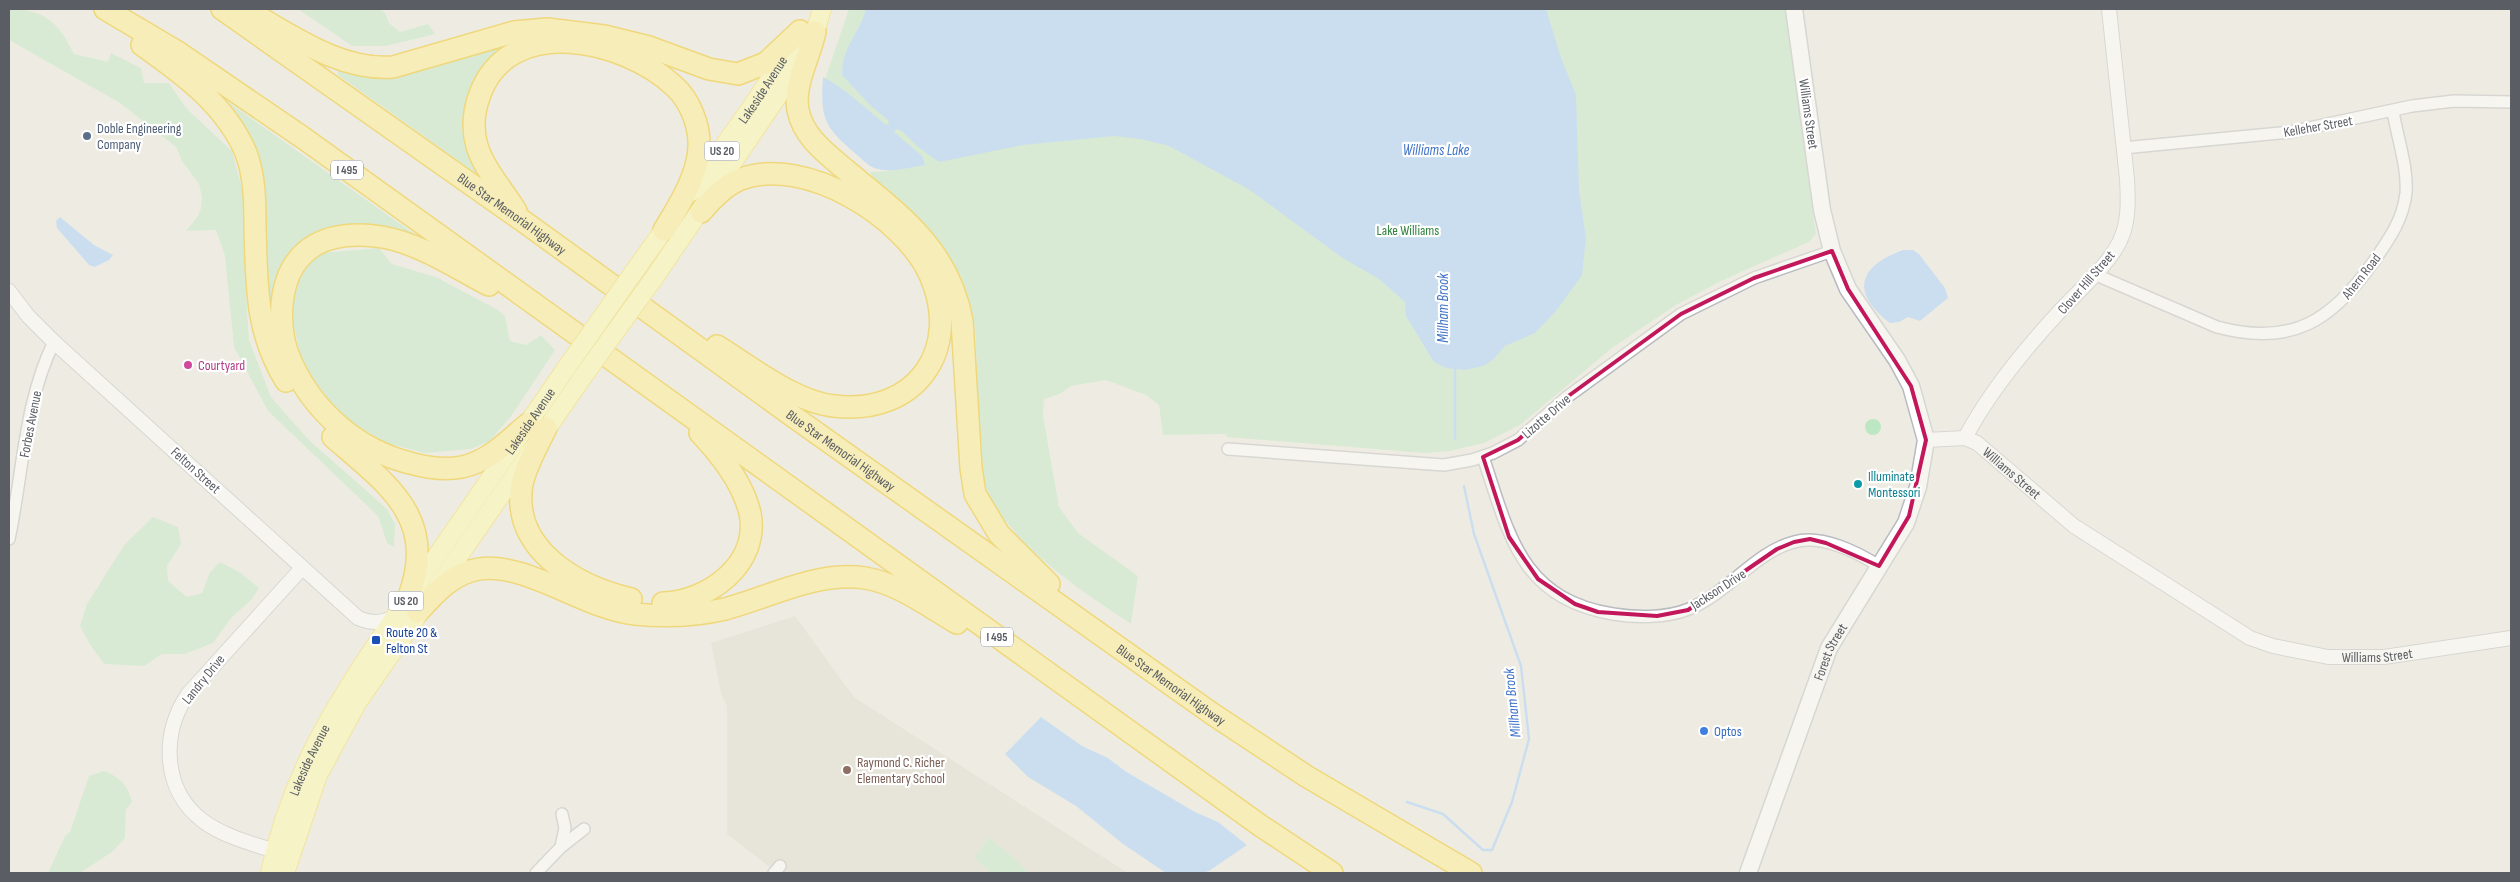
<svg xmlns="http://www.w3.org/2000/svg" width="2520" height="882" font-family="'Sofia Sans Condensed',sans-serif">
<style>
.education{fill:#dedcd0}
.green{fill:#bde7c2}
.water{fill:#a1ccff}
.lines{fill:none;stroke-linecap:round;stroke-linejoin:round}
.stream{stroke:#a1ccff;stroke-width:2.5}
.minor-casing{stroke:#babbc1;stroke-width:14}
.tertiary-casing{stroke:#babbc1;stroke-width:16}
.secondary-casing{stroke:#b8bac1;stroke-width:19}
.primary-casing{stroke:#f6da53;stroke-width:20}
.motorway-casing{stroke:#f0be00;stroke-width:24}
.minor{stroke:#fff;stroke-width:11}
.tertiary{stroke:#fff;stroke-width:14}
.secondary{stroke:#fff;stroke-width:16}
.primary{stroke:#fffaa6;stroke-width:18}
.motorway{stroke:#ffed88;stroke-width:21}
.primary-bridge-casing{stroke:#f6da53;stroke-width:20;stroke-linecap:butt}
.primary-bridge{stroke:#fffaa6;stroke-width:18}
.marked{fill:none;stroke:#c2185b;stroke-width:4;stroke-linejoin:round}
.service-dot{fill:#5c6f8a;stroke:#fff;stroke-width:2}
.hotel-dot{fill:#d1479c;stroke:#fff;stroke-width:2}
.culture-dot{fill:#0f9aa8;stroke:#fff;stroke-width:2}
.transit-dot{fill:#1a4fb4;stroke:#fff;stroke-width:2}
.shop-dot{fill:#3f7fe0;stroke:#fff;stroke-width:2}
.education-dot{fill:#8d6e63;stroke:#fff;stroke-width:2}
.labels{text-anchor:middle;stroke-width:4.5;stroke-linejoin:round;paint-order:stroke}
.shield{fill:#fff;stroke:#8c8e92;stroke-width:1}
.shield-label{font-size:12px;font-weight:bold;fill:#5a5d63}
.street-label{font-size:14px;fill:#5a5d63;stroke:#fff}
.service-label{font-size:14px;fill:#4e5e75;stroke:#fff;text-anchor:start}
.park-label{font-size:14px;fill:#31843e;stroke:#fff}
.hotel-label{font-size:14px;fill:#b23c85;stroke:#fff;text-anchor:start}
.culture-label{font-size:14px;fill:#0d838f;stroke:#fff;text-anchor:start}
.transit-label{font-size:14px;fill:#164399;stroke:#fff;text-anchor:start}
.shop-label{font-size:14px;fill:#366cbe;stroke:#fff;text-anchor:start}
.education-label{font-size:14px;fill:#785e54;stroke:#fff;text-anchor:start}
.water-label{font-size:15px;font-style:italic;fill:#3f73c7;stroke:#fff}
</style>
<rect width="100%" height="100%" fill="#eeece2"/>
<path class="education" d="M795 616 854 697 1128 873H777L727 834V706L721 694 711 643Z"/>
<g class="green">
<path d="M9 9C45 9 59 23 74 54L108 62 111 53 141 68 144 83H169L186 108 232 151 248 210 245 278 249 340 271 397 309 440 387 509 395 524 394 547 387 543 378 516 268 411 234 347 225 256 216 230 186 231 198 216 201 208 202 197 199 184 182 161 176 147 120 103 9 40Z"/>
<path d="M298 9H380L385 13 389 23 400 32 428 24 435 34 386 46H352Z"/>
<path d="M849 9H1785L1816 234 1809 242 1721 281 1676 305 1612 348 1520 425 1484 443 1450 451 1424 453 1227 437 1226 434 1163 435 1159 405 1146 395 1106 380 1071 386 1060 394 1044 399 1043 415 1059 507 1078 533 1138 576 1131 624C1079 589 1003 541 982 478 977 462 978 421 977 402 976 374 978 339 972 311 959 252 917 218 874 180L870 172 889 171 842 131 824 82Z"/>
<path d="M526 37 480 79 483 173 480 176 338 75 337 65Z"/>
<path d="M217 94 420 238 361 227 279 276 271 304 265 313 261 202Z"/>
<path d="M379 248 392 264 436 277 498 310 505 316 510 341 526 345 541 335 555 350 512 415 490 441 471 449 425 453 386 443 335 412 315 385 301 356 288 303 299 276 320 253Z"/>
<circle cx="1873" cy="427" r="8"/>
<path d="M153 517 178 527 181 544 167 566 168 581 187 597 202 593 210 572 220 562 241 573 259 588 252 599 231 618 213 643 185 654H162L144 666 104 664 89 643 80 626 87 604 114 561 125 544Z"/>
<path d="M104 771C120 777 128 785 132 802L126 810 125 838 112 852 80 873H48L65 836 70 832 89 776Z"/>
<path d="M989 838 1018 861 1027 872 992 873 974 858Z"/>
</g>
<g class="water">
<path d="M866 9H1546L1561 58 1576 95 1579 190 1586 238 1582 275 1556 311 1535 333 1505 346 1493 360 1483 366 1465 370 1446 368 1434 362 1406 316 1405 302 1379 279 1341 257 1250 190 1169 146 1141 139 1114 136 1023 145 939 162 918 147 902 131 896 129 894 132 922 156 925 165C910 167 893 173 878 169 870 168 862 159 856 154 824 127 820 118 823 77 846 89 865 108 886 125L889 124 888 120 871 106 842 75C843 43 859 36 866 9Z"/>
<path d="M60 217 94 245 113 255 109 260 95 267 89 265 57 228 56 221Z"/>
<path d="M1903 250H1913L1919 254 1945 288 1948 298 1920 321 1908 317 1899 322 1890 323C1850 293 1858 266 1903 250Z"/>
<path d="M1041 717 1082 746 1108 758 1125 771 1195 812 1218 822 1247 845 1209 871 1201 873H1166L1123 844 1076 806 1028 777 1005 754Z"/>
</g>
<g class="lines">
<g class="stream">
<path d="M1455 366V439"/>
<path d="M1407 802 1443 814 1483 850H1492L1512 802 1529 739 1521 666 1474 534 1464 486"/>
<path d="M1289 873H1290"/>
</g>
<defs>
<g id="minor">
<path d="M2123 148 2290 132 2412 106 2454 101 2511 102"/>
<path d="M2094 274 2217 327C2292 347 2332 321 2374 261 2389 239 2403 220 2406 193 2408 167 2397 137 2393 111"/>
<path d="M1228 449 1444 465 1472 460 1493 453 1518 440 1567 397 1681 314 1754 278 1832 251"/>
<path d="M1483 457C1509 534 1520 599 1613 614 1636 618 1667 618 1689 609 1727 594 1755 552 1794 542 1821 534 1857 552 1879 566"/>
<path d="M9 539C23 474 24 402 54 342"/>
<path d="M561 847 565 828 562 814"/>
<path d="M536 873 561 847 584 829"/>
<path d="M774 873 780 866"/>
</g>
<g id="tertiary">
<path d="M9 291 28 316 54 342 358 618C373 624 381 623 395 617"/>
<path d="M1965 438C1989 392 2024 350 2059 312 2078 291 2112 263 2122 236 2129 219 2128 197 2127 179L2109 9"/>
<path id="s1" d="M1926 440 1965 438 1977 443 2074 526 2250 638 2273 646 2328 657H2384L2511 638"/>
<path d="M285 854C257 845 226 838 203 821 162 790 161 733 188 694L302 568"/>
</g>
<g id="secondary">
<path id="s2" d="M1748 873 1829 648 1906 523 1918 487 1926 440 1911 386 1897 360 1848 289 1832 251 1822 210 1794 9"/>
</g>
<g id="primary">
<path id="s3" d="M691 192 753 105 793 43"/>
<path d="M638 266 671 220"/>
<path d="M654 278 782 90 815 32 822 9"/>
<path id="s4" d="M270 873C294 756 355 676 421 579 470 509 518 438 567 367"/>
<path d="M285 873 318 775 357 703 582 378"/>
</g>
<g id="motorway">
<path d="M105 9 176 51 302 137 1261 826 1332 873"/>
<path id="s5" d="M222 9 523 221 794 417 1211 713 1306 776 1471 873"/>
<path d="M248 11C293 36 340 71 393 67L514 32 547 29 604 36 649 47 709 69 738 74 766 63 800 31"/>
<path d="M815 32C810 56 793 85 798 110 803 137 827 154 847 171 900 215 949 249 962 321L971 468 975 494 999 534 1049 584"/>
<path d="M142 45C183 74 226 105 246 153 255 177 255 203 255 228 257 285 255 331 286 381"/>
<path d="M516 211C503 190 484 169 477 146 472 129 474 110 480 94 510 13 625 40 674 86 690 100 700 126 699 147 698 176 678 207 664 230"/>
<path d="M701 212C712 199 725 185 741 179 805 155 904 217 930 275 963 350 915 416 834 406 795 402 751 367 717 346"/>
<path d="M489 285C456 268 419 243 382 237 358 233 329 234 309 249 276 274 276 330 292 364 315 413 358 450 410 463 431 469 456 472 477 462 496 454 512 437 528 424"/>
<path d="M546 428C538 445 526 465 522 484 511 549 576 586 631 599"/>
<path d="M333 437C388 485 439 518 408 599"/>
<path d="M663 603C708 602 760 564 750 513 743 484 720 454 700 433"/>
<path d="M418 612C435 593 453 573 479 569 527 562 585 609 635 614 665 617 695 616 725 609 770 597 817 571 865 578 898 583 929 607 957 623"/>
</g>
</defs>
<use href="#minor" class="minor-casing"/>
<use href="#tertiary" class="tertiary-casing"/>
<use href="#secondary" class="secondary-casing"/>
<use href="#primary" class="primary-casing"/>
<use href="#motorway" class="motorway-casing"/>
<use href="#minor" class="minor"/>
<use href="#tertiary" class="tertiary"/>
<use href="#secondary" class="secondary"/>
<use href="#primary" class="primary"/>
<use href="#motorway" class="motorway"/>
<defs>
<g id="primary-bridge">
<path d="M567 367 638 266"/>
<path d="M582 378 654 278"/>
</g>
</defs>
<use href="#primary-bridge" class="primary-bridge-casing"/>
<use href="#primary-bridge" class="primary-bridge"/>
</g>
<path d="M0 0H2520V882H0ZM1832 251 1848 289 1911 386 1926 440 1909 516 1879 566 1826 543 1810 539 1794 542 1777 549 1688 610 1657 616 1598 612 1575 604 1538 579 1509 537 1483 457 1518 440 1567 397 1681 314 1754 278Z" fill="#eeece2" fill-opacity=".55" fill-rule="evenodd"/>
<path class="marked" d="M1832 251 1848 289 1911 386 1926 440 1909 516 1879 566 1826 543 1810 539 1794 542 1777 549 1688 610 1657 616 1598 612 1575 604 1538 579 1509 537 1483 457 1518 440 1567 397 1681 314 1754 278Z"/>
<circle class="service-dot" cx="87" cy="136" r="5"/>
<circle class="hotel-dot" cx="188" cy="365" r="5"/>
<circle class="culture-dot" cx="1858" cy="484" r="5"/>
<rect class="transit-dot" x="371" y="635" width="10" height="10" rx="2.5"/>
<circle class="shop-dot" cx="1704" cy="731" r="5"/>
<circle class="education-dot" cx="847" cy="770" r="5"/>
<g class="labels">
<g class="shield">
<rect x="704.5" y="141.5" width="35" height="19" rx="4"/>
<rect x="331" y="160.5" width="32" height="19" rx="4"/>
<rect x="388.5" y="591.5" width="35" height="19" rx="4"/>
<rect x="981" y="627.5" width="32" height="19" rx="4"/>
</g>
<g class="shield-label">
<text x="722" y="155">US 20</text>
<text x="347" y="174">I 495</text>
<text x="406" y="605">US 20</text>
<text x="997" y="641">I 495</text>
</g>
<g class="street-label">
<text dy="5" stroke="none"><textPath href="#s3" startOffset="125">Lakeside Avenue</textPath></text>
<text transform="translate(1809 114) rotate(82)" y="5">Williams Street</text>
<text transform="translate(2318 126) rotate(-10)" y="5">Kelleher Street</text>
<text dy="5" stroke="none"><textPath href="#s5" startOffset="355">Blue Star Memorial Highway</textPath></text>
<text transform="translate(2361 276) rotate(-52)" y="5">Ahern Road</text>
<text transform="translate(2086 282) rotate(-49)" y="5">Clover Hill Street</text>
<text transform="translate(1546 416) rotate(-41)" y="5">Lizotte Drive</text>
<text dy="5" stroke="none"><textPath href="#s4" startOffset="525">Lakeside Avenue</textPath></text>
<text transform="translate(30 424) rotate(-79)" y="5">Forbes Avenue</text>
<text dy="5" stroke="none"><textPath href="#s5" startOffset="760">Blue Star Memorial Highway</textPath></text>
<text transform="translate(196 470) rotate(42)" y="5">Felton Street</text>
<text dy="5" stroke="none"><textPath href="#s1" startOffset="98">Williams Street</textPath></text>
<text transform="translate(1718 589) rotate(-33)" y="5">Jackson Drive</text>
<text dy="5" stroke="none"><textPath href="#s2" startOffset="236">Forest Street</textPath></text>
<text dy="5" stroke="none"><textPath href="#s1" startOffset="518">Williams Street</textPath></text>
<text transform="translate(203 679) rotate(-51)" y="5">Landry Drive</text>
<text dy="5" stroke="none"><textPath href="#s5" startOffset="1165">Blue Star Memorial Highway</textPath></text>
<text dy="5" stroke="none"><textPath href="#s4" startOffset="120">Lakeside Avenue</textPath></text>
</g>
<g class="service-label">
<text x="97" y="133">Doble Engineering<tspan x="97" dy="16">Company</tspan></text>
</g>
<g class="park-label">
<text x="1408" y="235">Lake Williams</text>
</g>
<g class="hotel-label">
<text x="198" y="370">Courtyard</text>
</g>
<g class="culture-label">
<text x="1868" y="481">Illuminate<tspan x="1868" dy="16">Montessori</tspan></text>
</g>
<g class="transit-label">
<text x="386" y="637">Route 20 &amp;<tspan x="386" dy="16">Felton St</tspan></text>
</g>
<g class="shop-label">
<text x="1714" y="736">Optos</text>
</g>
<g class="education-label">
<text x="857" y="767">Raymond C. Richer<tspan x="857" dy="16">Elementary School</tspan></text>
</g>
<g class="water-label">
<text x="1436" y="155">Williams Lake</text>
<text transform="translate(1443 308) rotate(-90)" y="5">Millham Brook</text>
<text transform="translate(1512 703) rotate(-96)" y="5">Millham Brook</text>
</g>
</g>
<rect width="2520" height="882" fill="none" stroke="#5a5d63" stroke-width="20"/>
</svg>
